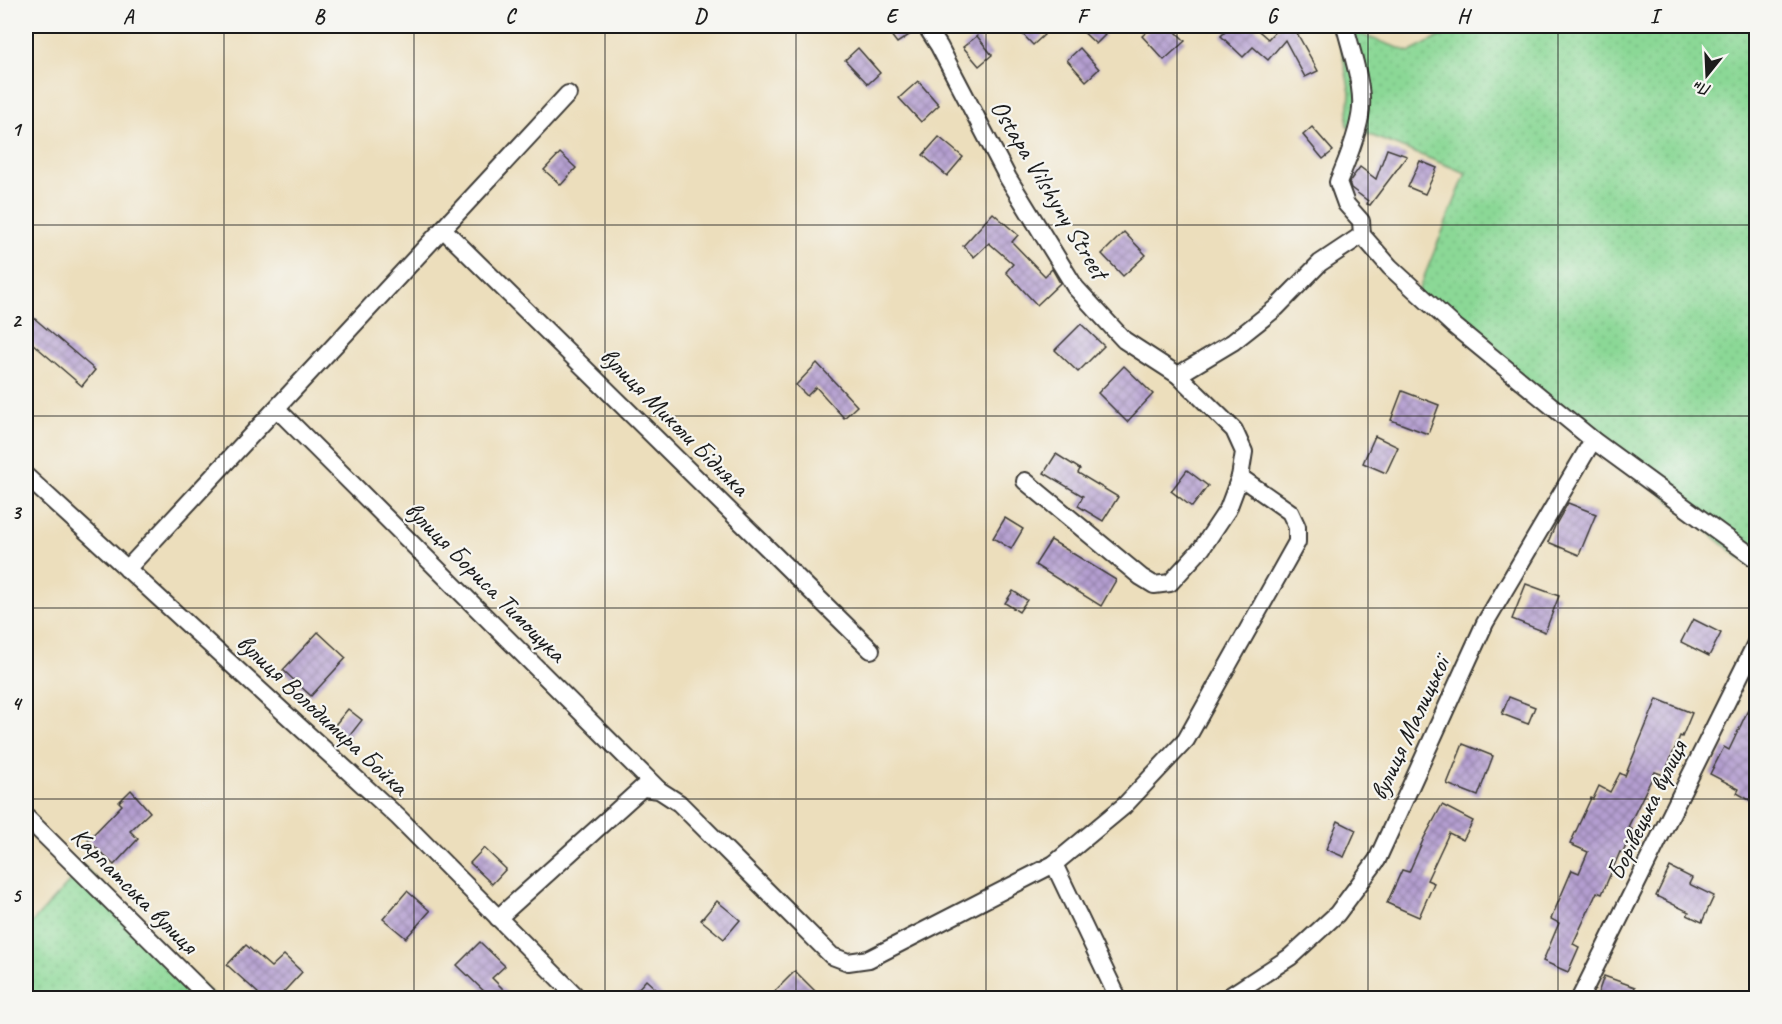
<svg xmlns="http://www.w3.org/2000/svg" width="1782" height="1024" font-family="Caveat,sans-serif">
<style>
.park{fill:url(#park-dots);stroke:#547a59;stroke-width:1.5}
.building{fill:url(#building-cross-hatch)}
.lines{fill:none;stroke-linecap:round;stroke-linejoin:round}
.minor-casing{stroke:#3b3934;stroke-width:20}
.minor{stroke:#fff;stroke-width:16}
.grid{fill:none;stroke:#1c1c1c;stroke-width:1.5;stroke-opacity:0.55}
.labels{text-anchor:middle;stroke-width:4.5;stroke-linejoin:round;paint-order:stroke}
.street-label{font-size:26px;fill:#1c1c1c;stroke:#f6f6f2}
.neatline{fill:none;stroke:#1c1c1c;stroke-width:2}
.grid-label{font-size:20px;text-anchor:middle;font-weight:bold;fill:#1c1c1c}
</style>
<defs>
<pattern id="park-dots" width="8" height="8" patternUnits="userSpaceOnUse" patternTransform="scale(1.5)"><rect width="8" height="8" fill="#8bd896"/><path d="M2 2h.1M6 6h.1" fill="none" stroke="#77b981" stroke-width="1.8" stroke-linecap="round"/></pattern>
<pattern id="building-cross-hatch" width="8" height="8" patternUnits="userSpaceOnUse" patternTransform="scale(1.5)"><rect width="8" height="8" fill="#b49ed0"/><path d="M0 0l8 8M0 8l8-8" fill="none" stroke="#9280a8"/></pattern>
</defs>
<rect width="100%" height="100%" fill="#f6f6f2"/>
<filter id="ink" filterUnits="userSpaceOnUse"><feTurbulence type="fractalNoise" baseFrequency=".0167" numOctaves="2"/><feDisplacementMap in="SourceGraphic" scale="12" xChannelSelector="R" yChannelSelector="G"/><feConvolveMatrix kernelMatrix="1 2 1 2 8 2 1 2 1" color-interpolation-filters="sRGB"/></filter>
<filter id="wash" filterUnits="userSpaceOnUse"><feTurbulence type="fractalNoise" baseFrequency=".008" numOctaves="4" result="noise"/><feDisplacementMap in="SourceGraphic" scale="24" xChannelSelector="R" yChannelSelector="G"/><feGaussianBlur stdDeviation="1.35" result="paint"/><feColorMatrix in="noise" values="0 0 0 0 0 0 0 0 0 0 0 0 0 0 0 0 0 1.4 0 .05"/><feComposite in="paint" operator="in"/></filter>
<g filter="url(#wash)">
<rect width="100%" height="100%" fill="#ecdebc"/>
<g class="park">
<path d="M1337 26 1410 52 1461 26H1756V571L1417 294 1466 173 1347 126 1350 93Z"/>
<path d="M84 866 216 998H26V929Z"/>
</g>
<g id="blocks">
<g class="building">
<path d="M884 26H916L917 30 897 43Z"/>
<path d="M1015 26H1036L1044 35 1033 45Z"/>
<path d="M1077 26H1095L1105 35 1096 44Z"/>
<path d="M1154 26H1170L1185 41 1164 60 1142 36Z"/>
<path d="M1231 26H1253L1268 39 1280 26H1293L1318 71 1305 77 1285 40 1268 60 1253 47 1243 57 1221 36Z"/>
<path d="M977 36 992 55 979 66 963 47Z"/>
<path d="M858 48 880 73 868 84 845 60Z"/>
<path d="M1080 48 1099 69 1086 81 1067 60Z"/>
<path d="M918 81 939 105 921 122 899 98Z"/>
<path d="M1312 127 1333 151 1323 159 1303 135Z"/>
<path d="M939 137 963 157 947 176 923 155Z"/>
<path d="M1387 149 1407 156 1370 205 1367 204 1368 201 1351 188 1349 182 1360 167 1376 179Z"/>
<path d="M560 153 576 168 561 185 544 170Z"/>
<path d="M1420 161 1437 168 1425 194 1408 187Z"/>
<path d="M993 213 1018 235 1012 242 1045 276 1052 269 1060 283 1037 305 1006 272 1013 264 989 243 974 257 963 246Z"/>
<path d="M1124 232 1146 255 1123 276 1102 254Z"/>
<path d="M34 318 95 370 82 386 26 338V328Z"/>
<path d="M1081 324 1104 346 1078 372 1055 350Z"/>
<path d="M817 363 857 406 844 418 816 387 807 396 796 385Z"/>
<path d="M1124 366 1153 394 1127 422 1098 393Z"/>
<path d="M1402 391 1439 405 1428 434 1391 420Z"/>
<path d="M1375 436 1398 447 1386 473 1363 463Z"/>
<path d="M1056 454 1080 469 1078 473 1118 497 1103 521 1078 506 1083 496 1044 473Z"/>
<path d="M1187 470 1208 486 1192 507 1171 491Z"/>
<path d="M1568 503 1596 514 1579 555 1548 542 1555 526Z"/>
<path d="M1005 518 1023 529 1011 549 993 538Z"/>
<path d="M1051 540 1116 580 1101 606 1035 565Z"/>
<path d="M1526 584 1559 596 1545 632 1512 619Z"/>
<path d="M1013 591 1027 600 1019 612 1005 603Z"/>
<path d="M1693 619 1721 633 1709 656 1681 642Z"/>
<path d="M318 632 346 658 311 696 283 670Z"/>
<path d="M1509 697 1535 707 1528 724 1502 714Z"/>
<path d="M1657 699 1692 713 1682 737 1680 736 1664 775 1655 772 1628 827 1632 829 1623 853 1620 852 1602 894 1597 892 1573 944 1579 947 1568 972 1543 961 1559 923 1551 919 1572 870 1579 873 1588 852 1570 844 1591 798 1593 799 1599 786 1610 792 1620 773 1625 776Z"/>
<path d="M348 709 362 720 344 743 330 731Z"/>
<path d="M1748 710 1756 714V791L1751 801 1737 793 1739 789 1710 774 1724 747 1729 750Z"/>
<path d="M1463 744 1493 756 1478 796 1447 784Z"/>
<path d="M131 790 150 812 130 831 138 839 114 865 88 840 122 805 119 802Z"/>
<path d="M1442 805 1473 821 1463 840 1449 833 1427 880 1434 883 1419 917 1387 903 1402 870 1409 872 1424 838Z"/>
<path d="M1338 821 1356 830 1344 857 1326 849Z"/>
<path d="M484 848 506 869 492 884 470 863Z"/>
<path d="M1670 867 1692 878 1689 884 1714 896 1702 922 1687 915 1689 912 1656 896Z"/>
<path d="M407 891 430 911 406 938 383 919Z"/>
<path d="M717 901 740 920 724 939 701 920Z"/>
<path d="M480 942 505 966 492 978 513 999H492L457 965Z"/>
<path d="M246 945 271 967 284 955 302 972 277 999H253L258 993 227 965Z"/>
<path d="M795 971 817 993 812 999H767Z"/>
<path d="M1604 976 1635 987 1631 999H1596Z"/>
<path d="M646 980 667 999H629Z"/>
</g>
</g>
</g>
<g filter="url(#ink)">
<use href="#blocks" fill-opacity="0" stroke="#3b3934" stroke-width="1.5"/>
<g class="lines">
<defs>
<g id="minor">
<path d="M926 26 939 46 1008 178 1075 287 1124 340 1178 375 1234 430 1244 452 1240 477 1228 509 1202 548 1170 583 1154 585 1141 577 1025 481"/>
<path d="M1345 26C1351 50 1363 84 1361 109 1359 132 1347 161 1338 182L1346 204 1361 221 1362 235"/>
<path d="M443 229 871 650"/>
<path d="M1362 235 1390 267 1453 325 1593 440 1756 559"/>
<path d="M1178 375 1233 342 1276 308 1320 263 1362 235"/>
<path d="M277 409 659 790"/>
<path d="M26 476 398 817 578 998"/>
<path d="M127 569 568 94"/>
<path d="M26 817 209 998"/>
<path d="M1054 864 1118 998"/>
<path d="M498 918 642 788 659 790 679 803 832 956 848 962 869 959 1054 864 1124 806 1186 740 1297 542V527L1290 512 1240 477"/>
<path d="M1227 998 1290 957 1337 914 1377 860 1485 623 1593 440"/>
<path d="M1580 998 1756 643"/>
</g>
</defs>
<use href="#minor" class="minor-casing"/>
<use href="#minor" class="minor"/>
</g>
</g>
<path class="grid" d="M224 26V998M414 26V998M605 26V998M796 26V998M986 26V998M1177 26V998M1368 26V998M1558 26V998M26 225H1756M26 416H1756M26 608H1756M26 799H1756"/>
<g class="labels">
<g class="street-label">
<text transform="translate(1050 189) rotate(59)" y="9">Ostapa Vilshyny Street</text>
<text transform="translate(675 421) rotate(45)" y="9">вулиця Миколи Бідняка</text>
<text transform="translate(486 581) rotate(45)" y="9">вулиця Бориса Тимощука</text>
<text transform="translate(323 714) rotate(43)" y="9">вулиця Володимира Бойка</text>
<text transform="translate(1409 728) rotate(-65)" y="9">вулиця Малицької</text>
<text transform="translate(1646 810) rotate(-64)" y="9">Борівецька вулиця</text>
<text transform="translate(135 890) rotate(45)" y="9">Карпатська вулиця</text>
</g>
</g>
<rect width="1782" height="1024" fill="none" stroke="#f6f6f2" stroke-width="66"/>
<g transform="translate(1707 75) rotate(198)" stroke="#f6f6f2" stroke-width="4.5" paint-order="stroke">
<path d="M0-4.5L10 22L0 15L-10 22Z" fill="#1c1c1c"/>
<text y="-9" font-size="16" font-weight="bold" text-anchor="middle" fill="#1c1c1c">Пн</text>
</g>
<rect x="33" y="33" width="1716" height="958" class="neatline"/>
<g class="grid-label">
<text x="128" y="23">A</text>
<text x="319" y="23">B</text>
<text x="510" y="23">C</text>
<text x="700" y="23">D</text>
<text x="891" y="23">E</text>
<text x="1082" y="23">F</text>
<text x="1272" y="23">G</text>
<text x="1463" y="23">H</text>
<text x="1654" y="23">I</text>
<text x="16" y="136">1</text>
<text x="16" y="327">2</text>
<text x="16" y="519">3</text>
<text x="16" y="710">4</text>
<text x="16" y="902">5</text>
</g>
</svg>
